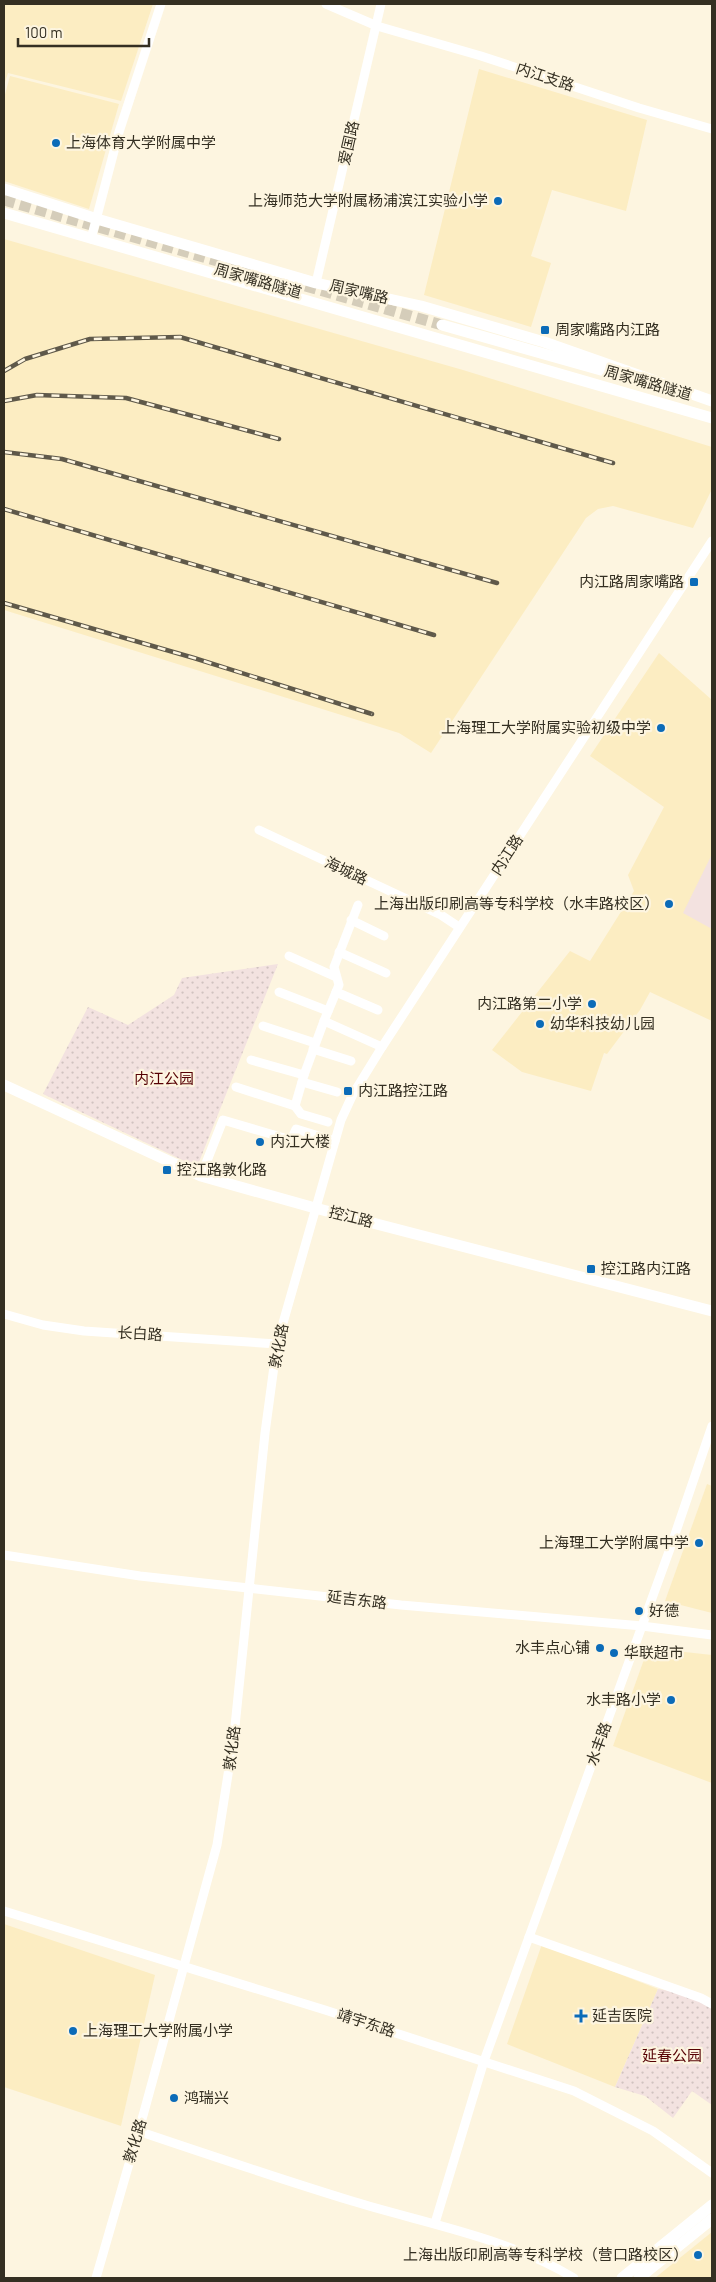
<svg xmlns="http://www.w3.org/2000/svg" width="716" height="2282" font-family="Barlow,'Noto Sans SC',sans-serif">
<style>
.built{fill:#fcedc2}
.grass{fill:#f3e2e0}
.park{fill:url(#park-dots)}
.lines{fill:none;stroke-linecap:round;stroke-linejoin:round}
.major-tunnel{stroke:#d5cdba;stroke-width:11;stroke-dasharray:11 5.5;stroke-linecap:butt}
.minor{stroke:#fff;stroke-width:9}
.major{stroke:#fff;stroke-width:11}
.rail-casing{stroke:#5f594a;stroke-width:4.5}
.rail{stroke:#fdf5e0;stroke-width:2.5;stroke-dasharray:8;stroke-linecap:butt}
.poi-dot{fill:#0b6bb8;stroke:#fdf5e0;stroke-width:2}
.labels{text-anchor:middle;stroke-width:4.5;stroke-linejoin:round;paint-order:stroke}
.street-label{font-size:15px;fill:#342f22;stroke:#fdf5e0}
.poi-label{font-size:15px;fill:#342f22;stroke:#fdf5e0;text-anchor:start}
.park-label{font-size:15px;fill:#560104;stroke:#fdf5e0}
</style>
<defs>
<pattern id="park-dots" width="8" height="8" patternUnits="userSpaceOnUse" patternTransform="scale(1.25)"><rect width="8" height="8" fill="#f3e2e0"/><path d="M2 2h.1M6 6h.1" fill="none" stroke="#d1c2c0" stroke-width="1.8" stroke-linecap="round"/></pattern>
</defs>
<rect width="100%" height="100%" fill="#fdf5e0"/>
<g class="built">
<path d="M4 4H153L121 101 8 73 4 85Z"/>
<path d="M479 69 647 120 626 211 552 190 531 256 551 263 531 327 424 295Z"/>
<path d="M10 76 119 104 89 209 4 181V98Z"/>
<path d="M4 239 463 370 712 447V489L693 528 613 506 598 509 586 518 431 753 399 733 4 610Z"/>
<path d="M659 653 712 700V1021L650 992 640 1010 607 1054 604 1053 591 1091 522 1072 492 1050 570 951 590 961 634 891 628 875 664 807 590 756Z"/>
<path d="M707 1484 712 1486V1613L665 1601Z"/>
<path d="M667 1650 712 1655V1783L613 1746 647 1651Z"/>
<path d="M4 1924 155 1975 121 2126 4 2087Z"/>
<path d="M542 1944 658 1989 615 2087 507 2044Z"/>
<path d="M712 2232V2278H655Z"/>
</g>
<path class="grass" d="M712 854V929L683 913Z"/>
<g class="park">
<path d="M278 964 197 1167 43 1094 88 1007 128 1025 174 995 182 978Z"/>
<path d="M658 1989 686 1994 712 2005V2105L692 2091 673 2118 645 2096 615 2087Z"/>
</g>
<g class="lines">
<path class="major-tunnel" d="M4 200 442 325"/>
<g class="minor">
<path d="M326 4 377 26 481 56 639 108 712 129"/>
<path d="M91 239 119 132 161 4"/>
<path d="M316 283 381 4"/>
<path d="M259 830 441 915 459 927"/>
<path d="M351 920 384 936"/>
<path d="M339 952 386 973"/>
<path d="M289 956 336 977"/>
<path d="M279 992 328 1011"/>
<path d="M336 992 378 1010"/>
<path d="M324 1021 339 985 334 967 358 905"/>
<path d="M263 1026 315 1043"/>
<path d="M313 1049 351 1061"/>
<path d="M251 1060 304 1075"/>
<path d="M302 1082 337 1092"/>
<path d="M236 1087 295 1106"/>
<path d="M328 1122 301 1114 295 1106 304 1075 324 1021 382 1047"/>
<path d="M201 1176 223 1120 291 1140 296 1129 335 1141"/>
<path d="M4 1314 43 1325 84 1331 277 1344"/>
<path d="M4 1555 140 1576 401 1605 642 1626 712 1635"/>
<path d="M4 1911 325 2010 574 2091 653 2131 712 2173"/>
<path d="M529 1937 701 1998 712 2004"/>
<path d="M138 2131C209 2155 280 2179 352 2201 427 2224 506 2237 574 2278"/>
<path d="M435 2223 484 2061 671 1546 712 1426"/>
<path d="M96 2278 144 2112 217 1845 234 1736 265 1433 277 1344 341 1120 353 1094 382 1047 712 541"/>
</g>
<g class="major">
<path d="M4 189 97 219 316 283 421 306 544 342 712 401"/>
<path d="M4 213 712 418"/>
<path d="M442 325 608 372"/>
<path d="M4 1085 201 1176 315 1208 712 1311"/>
<path d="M622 2278 712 2205"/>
<path d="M639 2278 712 2219"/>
</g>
<defs>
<g id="rail">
<path d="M4 371 25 359 90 339 180 337 613 463"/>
<path d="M4 401 37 395 126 398 279 439"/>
<path d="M4 452 62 459 497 583"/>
<path d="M4 509 434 635"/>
<path d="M4 603 194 658 372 714"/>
</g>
</defs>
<use href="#rail" class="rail-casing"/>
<use href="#rail" class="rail"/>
</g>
<g class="poi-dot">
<circle cx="56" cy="143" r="5"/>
<circle cx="498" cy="201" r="5"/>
<rect x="540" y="325" width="10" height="10" rx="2.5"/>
<rect x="689" y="577" width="10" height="10" rx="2.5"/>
<circle cx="661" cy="728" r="5"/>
<circle cx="669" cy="904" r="5"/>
<circle cx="592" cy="1004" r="5"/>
<circle cx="540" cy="1024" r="5"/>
<rect x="343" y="1086" width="10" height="10" rx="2.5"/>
<circle cx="260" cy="1142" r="5"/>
<rect x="162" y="1165" width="10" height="10" rx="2.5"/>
<rect x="586" y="1264" width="10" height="10" rx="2.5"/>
<circle cx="699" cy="1543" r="5"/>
<circle cx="639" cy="1611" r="5"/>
<circle cx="600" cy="1648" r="5"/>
<circle cx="614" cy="1653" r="5"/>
<circle cx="671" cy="1700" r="5"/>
<path d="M578.5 2008.5h5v5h5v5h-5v5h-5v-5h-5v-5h5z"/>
<circle cx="73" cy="2031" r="5"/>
<circle cx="174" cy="2098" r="5"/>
<circle cx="698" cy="2255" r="5"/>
</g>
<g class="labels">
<g class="street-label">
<text transform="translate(545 77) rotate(18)" y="5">内江支路</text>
<text transform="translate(349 143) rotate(-77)" y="5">爱国路</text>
<text transform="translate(258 281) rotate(16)" y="5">周家嘴路隧道</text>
<text transform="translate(359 292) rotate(13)" y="5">周家嘴路</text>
<text transform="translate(648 383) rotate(16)" y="5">周家嘴路隧道</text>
<text transform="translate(507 855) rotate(-57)" y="5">内江路</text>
<text transform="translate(346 871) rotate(25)" y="5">海城路</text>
<text transform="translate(351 1217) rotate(14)" y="5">控江路</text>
<text transform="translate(140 1334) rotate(3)" y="5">长白路</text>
<text transform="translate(279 1346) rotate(-79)" y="5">敦化路</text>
<text transform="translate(357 1600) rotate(7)" y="5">延吉东路</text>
<text transform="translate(599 1744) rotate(-70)" y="5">水丰路</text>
<text transform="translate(232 1748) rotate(-83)" y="5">敦化路</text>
<text transform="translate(366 2023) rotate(18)" y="5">靖宇东路</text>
<text transform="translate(135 2141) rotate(-73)" y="5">敦化路</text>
</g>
<g class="poi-label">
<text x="66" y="148">上海体育大学附属中学</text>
<text x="488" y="206" text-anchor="end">上海师范大学附属杨浦滨江实验小学</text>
<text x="555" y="335">周家嘴路内江路</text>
<text x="684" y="587" text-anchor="end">内江路周家嘴路</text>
<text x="651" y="733" text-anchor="end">上海理工大学附属实验初级中学</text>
<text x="659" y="909" text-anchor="end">上海出版印刷高等专科学校（水丰路校区）</text>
<text x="582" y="1009" text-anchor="end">内江路第二小学</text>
<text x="550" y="1029">幼华科技幼儿园</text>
<text x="358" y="1096">内江路控江路</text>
<text x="270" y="1147">内江大楼</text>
<text x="177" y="1175">控江路敦化路</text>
<text x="601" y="1274">控江路内江路</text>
<text x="689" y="1548" text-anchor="end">上海理工大学附属中学</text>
<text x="649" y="1616">好德</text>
<text x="590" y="1653" text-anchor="end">水丰点心铺</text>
<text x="624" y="1658">华联超市</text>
<text x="661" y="1705" text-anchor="end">水丰路小学</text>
<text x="592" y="2021">延吉医院</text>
<text x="83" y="2036">上海理工大学附属小学</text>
<text x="184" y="2103">鸿瑞兴</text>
<text x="688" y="2260" text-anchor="end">上海出版印刷高等专科学校（营口路校区）</text>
</g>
<g class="park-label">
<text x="164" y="1084">内江公园</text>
<text x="672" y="2061">延春公园</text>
</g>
</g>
<rect width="716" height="2282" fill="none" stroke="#342f22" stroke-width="10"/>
<path d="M18 38v8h131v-8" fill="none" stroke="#342f22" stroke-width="2.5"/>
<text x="25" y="38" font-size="15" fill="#342f22" stroke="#fdf5e0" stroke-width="4" paint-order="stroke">100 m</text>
</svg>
